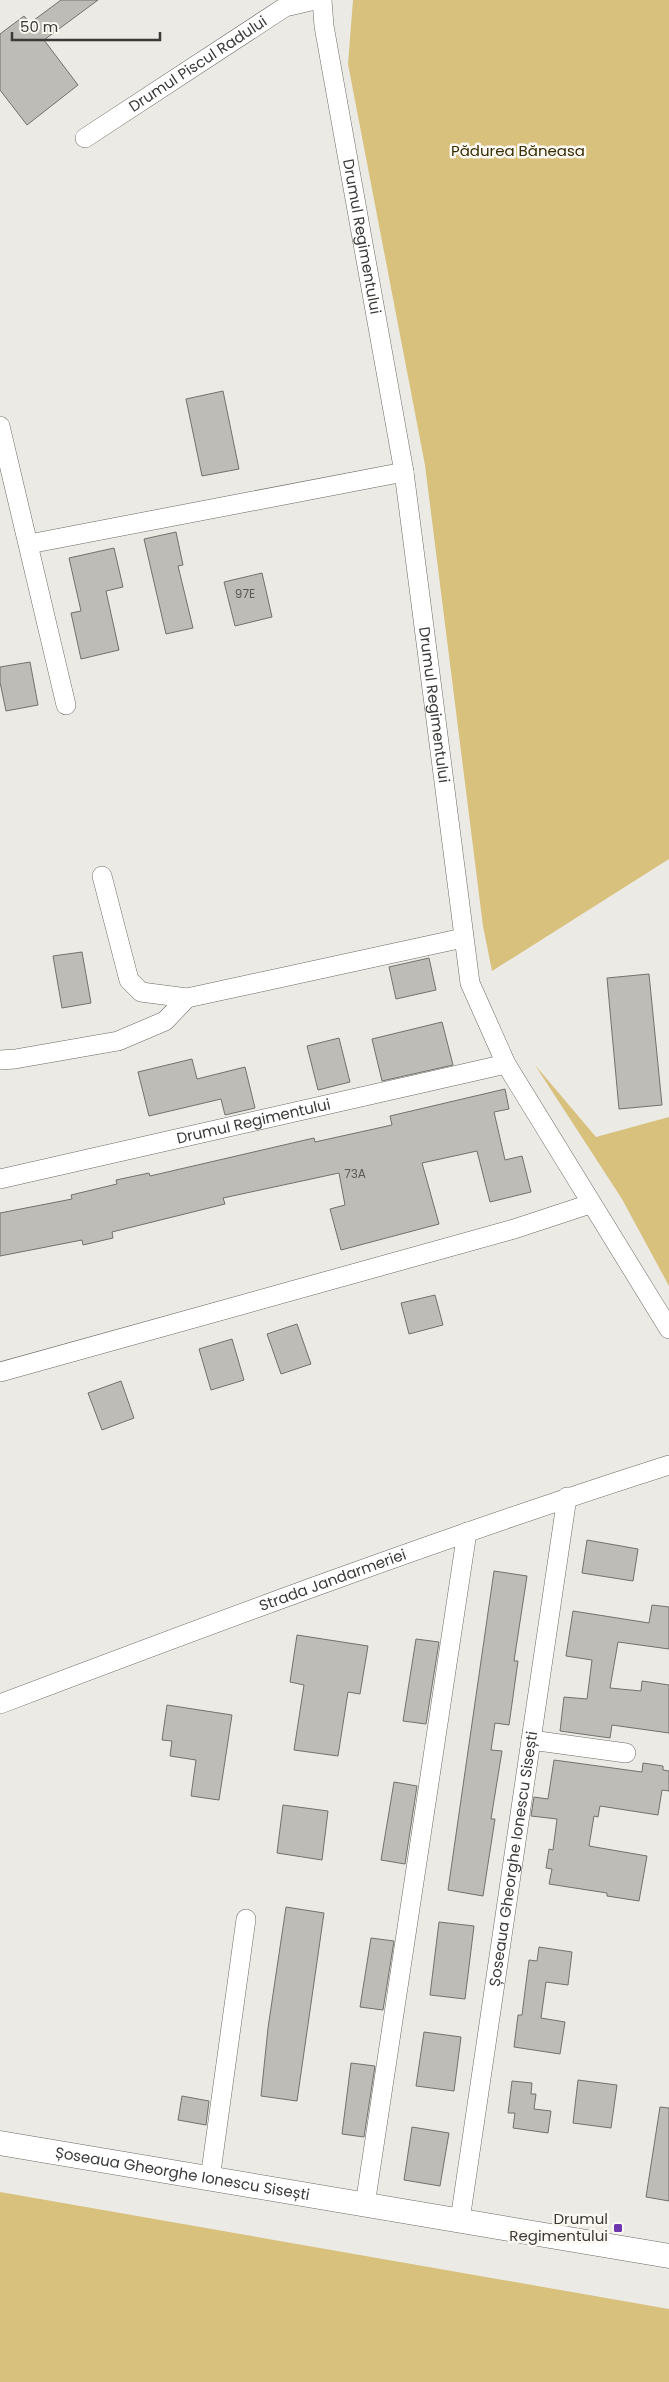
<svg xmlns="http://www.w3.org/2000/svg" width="669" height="2382" font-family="Poppins,sans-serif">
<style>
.green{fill:#d8c07d}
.building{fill:#bebcb6;stroke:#73716c}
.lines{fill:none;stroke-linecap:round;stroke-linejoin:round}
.minor-casing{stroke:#6b6964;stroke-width:20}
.major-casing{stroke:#6b6964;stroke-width:25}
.minor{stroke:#fff;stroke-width:19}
.major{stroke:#fff;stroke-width:24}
.poi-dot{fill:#6e36ad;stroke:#faf8f1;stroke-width:2}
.labels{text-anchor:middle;stroke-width:5;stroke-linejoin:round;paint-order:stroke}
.number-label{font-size:12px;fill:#5c5a58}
.street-label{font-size:15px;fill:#3b3a38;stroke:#faf8f1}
.park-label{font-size:15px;fill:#382c03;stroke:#faf8f1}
.poi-label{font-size:15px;fill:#3b3a38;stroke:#faf8f1;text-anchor:end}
</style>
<rect width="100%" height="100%" fill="#eceae4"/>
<g class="green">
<path d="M353 0H669V859L492 971 483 926 425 465 348 64Z"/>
<path d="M535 1065 596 1137 669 1117V1286L622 1199Z"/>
<path d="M0 2192 669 2309V2382H0Z"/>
</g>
<g class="building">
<path d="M61 0H98L44 40 78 85 27 125 0 90V34L24 16 30 23Z"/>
<path d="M223 391 239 469 202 476 186 399Z"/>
<path d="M176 532 183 565 178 566 193 628 166 634 144 539Z"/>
<path d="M114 548 123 587 106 591 119 650 81 659 71 613 81 611 69 558Z"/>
<path d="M262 573 272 617 235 626 224 582Z"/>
<path d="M30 662 38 705 6 711 0 682V667Z"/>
<path d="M82 952 91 1003 62 1008 53 956Z"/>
<path d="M429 958 436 990 396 999 389 967Z"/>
<path d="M649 974 662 1105 619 1109 607 978Z"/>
<path d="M442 1022 453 1065 382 1081 372 1039Z"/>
<path d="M339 1038 350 1082 318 1090 307 1046Z"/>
<path d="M192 1059 197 1079 245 1067 255 1108 225 1115 221 1099 149 1116 138 1072Z"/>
<path d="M505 1089 509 1109 494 1112 505 1160 522 1156 531 1192 490 1202 477 1151 422 1163 439 1224 341 1250 330 1209 345 1205 339 1173 223 1198 225 1204 112 1232 113 1238 83 1245 82 1240 0 1256V1213L72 1199 71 1195 117 1184 116 1180 149 1173 150 1176 314 1138 315 1142 392 1125 390 1116Z"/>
<path d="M435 1295 443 1325 409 1334 401 1303Z"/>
<path d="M297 1324 311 1364 281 1374 267 1334Z"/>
<path d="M232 1339 244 1380 211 1390 199 1349Z"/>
<path d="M121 1381 134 1418 102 1430 88 1393Z"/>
<path d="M587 1540 638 1549 633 1581 582 1573Z"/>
<path d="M494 1571 527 1576 514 1661H518L509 1725 495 1723 491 1750 502 1751 491 1819H495L483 1896 448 1890Z"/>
<path d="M652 1605 669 1607V1649L618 1642 610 1688 641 1691 642 1681 669 1685V1733L612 1725 610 1738 560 1731 564 1697 587 1699 592 1660 566 1656 573 1611 649 1623Z"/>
<path d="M297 1635 368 1646 360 1694 348 1692 338 1756 294 1750 304 1685 290 1682Z"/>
<path d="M416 1639 439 1642 426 1724 403 1721Z"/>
<path d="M167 1705 232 1715 219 1800 191 1796 196 1760 170 1756 172 1741 162 1740Z"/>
<path d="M554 1760 642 1772 643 1763 663 1766V1770L669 1771V1791L662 1790 658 1815 600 1806 598 1817 594 1816 589 1846 647 1856 639 1901 607 1896V1893L549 1884 552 1869 546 1868 549 1849 553 1850 557 1819 531 1816 534 1797 548 1799Z"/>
<path d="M394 1782 417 1786 405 1864 381 1860Z"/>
<path d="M283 1805 328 1811 322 1860 277 1853Z"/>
<path d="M286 1907 324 1913 297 2101 261 2096 268 2028Z"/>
<path d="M439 1922 474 1926 465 1999 430 1995Z"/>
<path d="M371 1938 394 1941 383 2010 360 2007Z"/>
<path d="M539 1947 572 1952 568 1985 546 1982 541 2018 565 2022 560 2054 514 2047 518 2015H522L529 1960 537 1961Z"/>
<path d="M424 2032 461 2037 454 2091 416 2086Z"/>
<path d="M351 2063 375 2066 364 2137 342 2134Z"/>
<path d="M578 2080 617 2085 611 2128 573 2123Z"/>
<path d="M512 2081 532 2083 531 2094H536L534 2109 551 2111 548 2133 513 2128 515 2113H508Z"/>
<path d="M182 2096 209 2101 206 2125 178 2120Z"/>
<path d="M660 2107 669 2108V2201L646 2197Z"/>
<path d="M412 2127 449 2133 440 2186 404 2180Z"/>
</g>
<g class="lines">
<defs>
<g id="minor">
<path id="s1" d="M322 0 324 26 404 472 470 983 506 1064 669 1329"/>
<path id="s2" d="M85 138 285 7 315 0"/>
<path d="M0 426 66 705"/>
<path d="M29 544 404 472"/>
<path d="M102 876 129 980 141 992 187 998 463 938"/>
<path d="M0 1060 15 1059 118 1041 165 1021 187 998"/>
<path id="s3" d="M0 1179 506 1064"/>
<path d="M0 1372 514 1229 590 1204"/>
<path id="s4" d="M0 1704C222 1620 443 1537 669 1465"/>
<path d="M531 1740 626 1753"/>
<path d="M210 2179 246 1919"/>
<path d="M365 2205 467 1532"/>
<path id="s5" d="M460 2220 567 1497"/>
</g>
<g id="major">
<path id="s6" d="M0 2143 669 2256"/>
</g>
</defs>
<use href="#minor" class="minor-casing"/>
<use href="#major" class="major-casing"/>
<use href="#minor" class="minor"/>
<use href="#major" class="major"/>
</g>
<rect class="poi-dot" x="613" y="2223" width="10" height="10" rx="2.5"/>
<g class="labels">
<g class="number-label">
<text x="245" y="598">97E</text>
<text x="355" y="1178">73A</text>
</g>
<g class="street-label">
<text dy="5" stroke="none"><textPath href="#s2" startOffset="135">Drumul Piscul Radului</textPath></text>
<text dy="5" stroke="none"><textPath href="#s1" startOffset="240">Drumul Regimentului</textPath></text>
<text dy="5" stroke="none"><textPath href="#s1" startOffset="714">Drumul Regimentului</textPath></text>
<text dy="5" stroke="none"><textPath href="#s3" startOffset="260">Drumul Regimentului</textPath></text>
<text dy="5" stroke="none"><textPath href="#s4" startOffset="355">Strada Jandarmeriei</textPath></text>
<text dy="5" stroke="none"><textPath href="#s5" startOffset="365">Șoseaua Gheorghe Ionescu Sisești</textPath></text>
<text dy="5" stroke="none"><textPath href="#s6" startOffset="185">Șoseaua Gheorghe Ionescu Sisești</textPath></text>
</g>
<g class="park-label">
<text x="518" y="156">Pădurea Băneasa</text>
</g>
<g class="poi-label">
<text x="608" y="2224">Drumul<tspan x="608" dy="17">Regimentului</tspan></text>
</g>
</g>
<path d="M12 32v8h148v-8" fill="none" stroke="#3b3a38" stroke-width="2.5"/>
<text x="20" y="32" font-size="15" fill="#3b3a38" stroke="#faf8f1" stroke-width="4" paint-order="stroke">50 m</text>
</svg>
